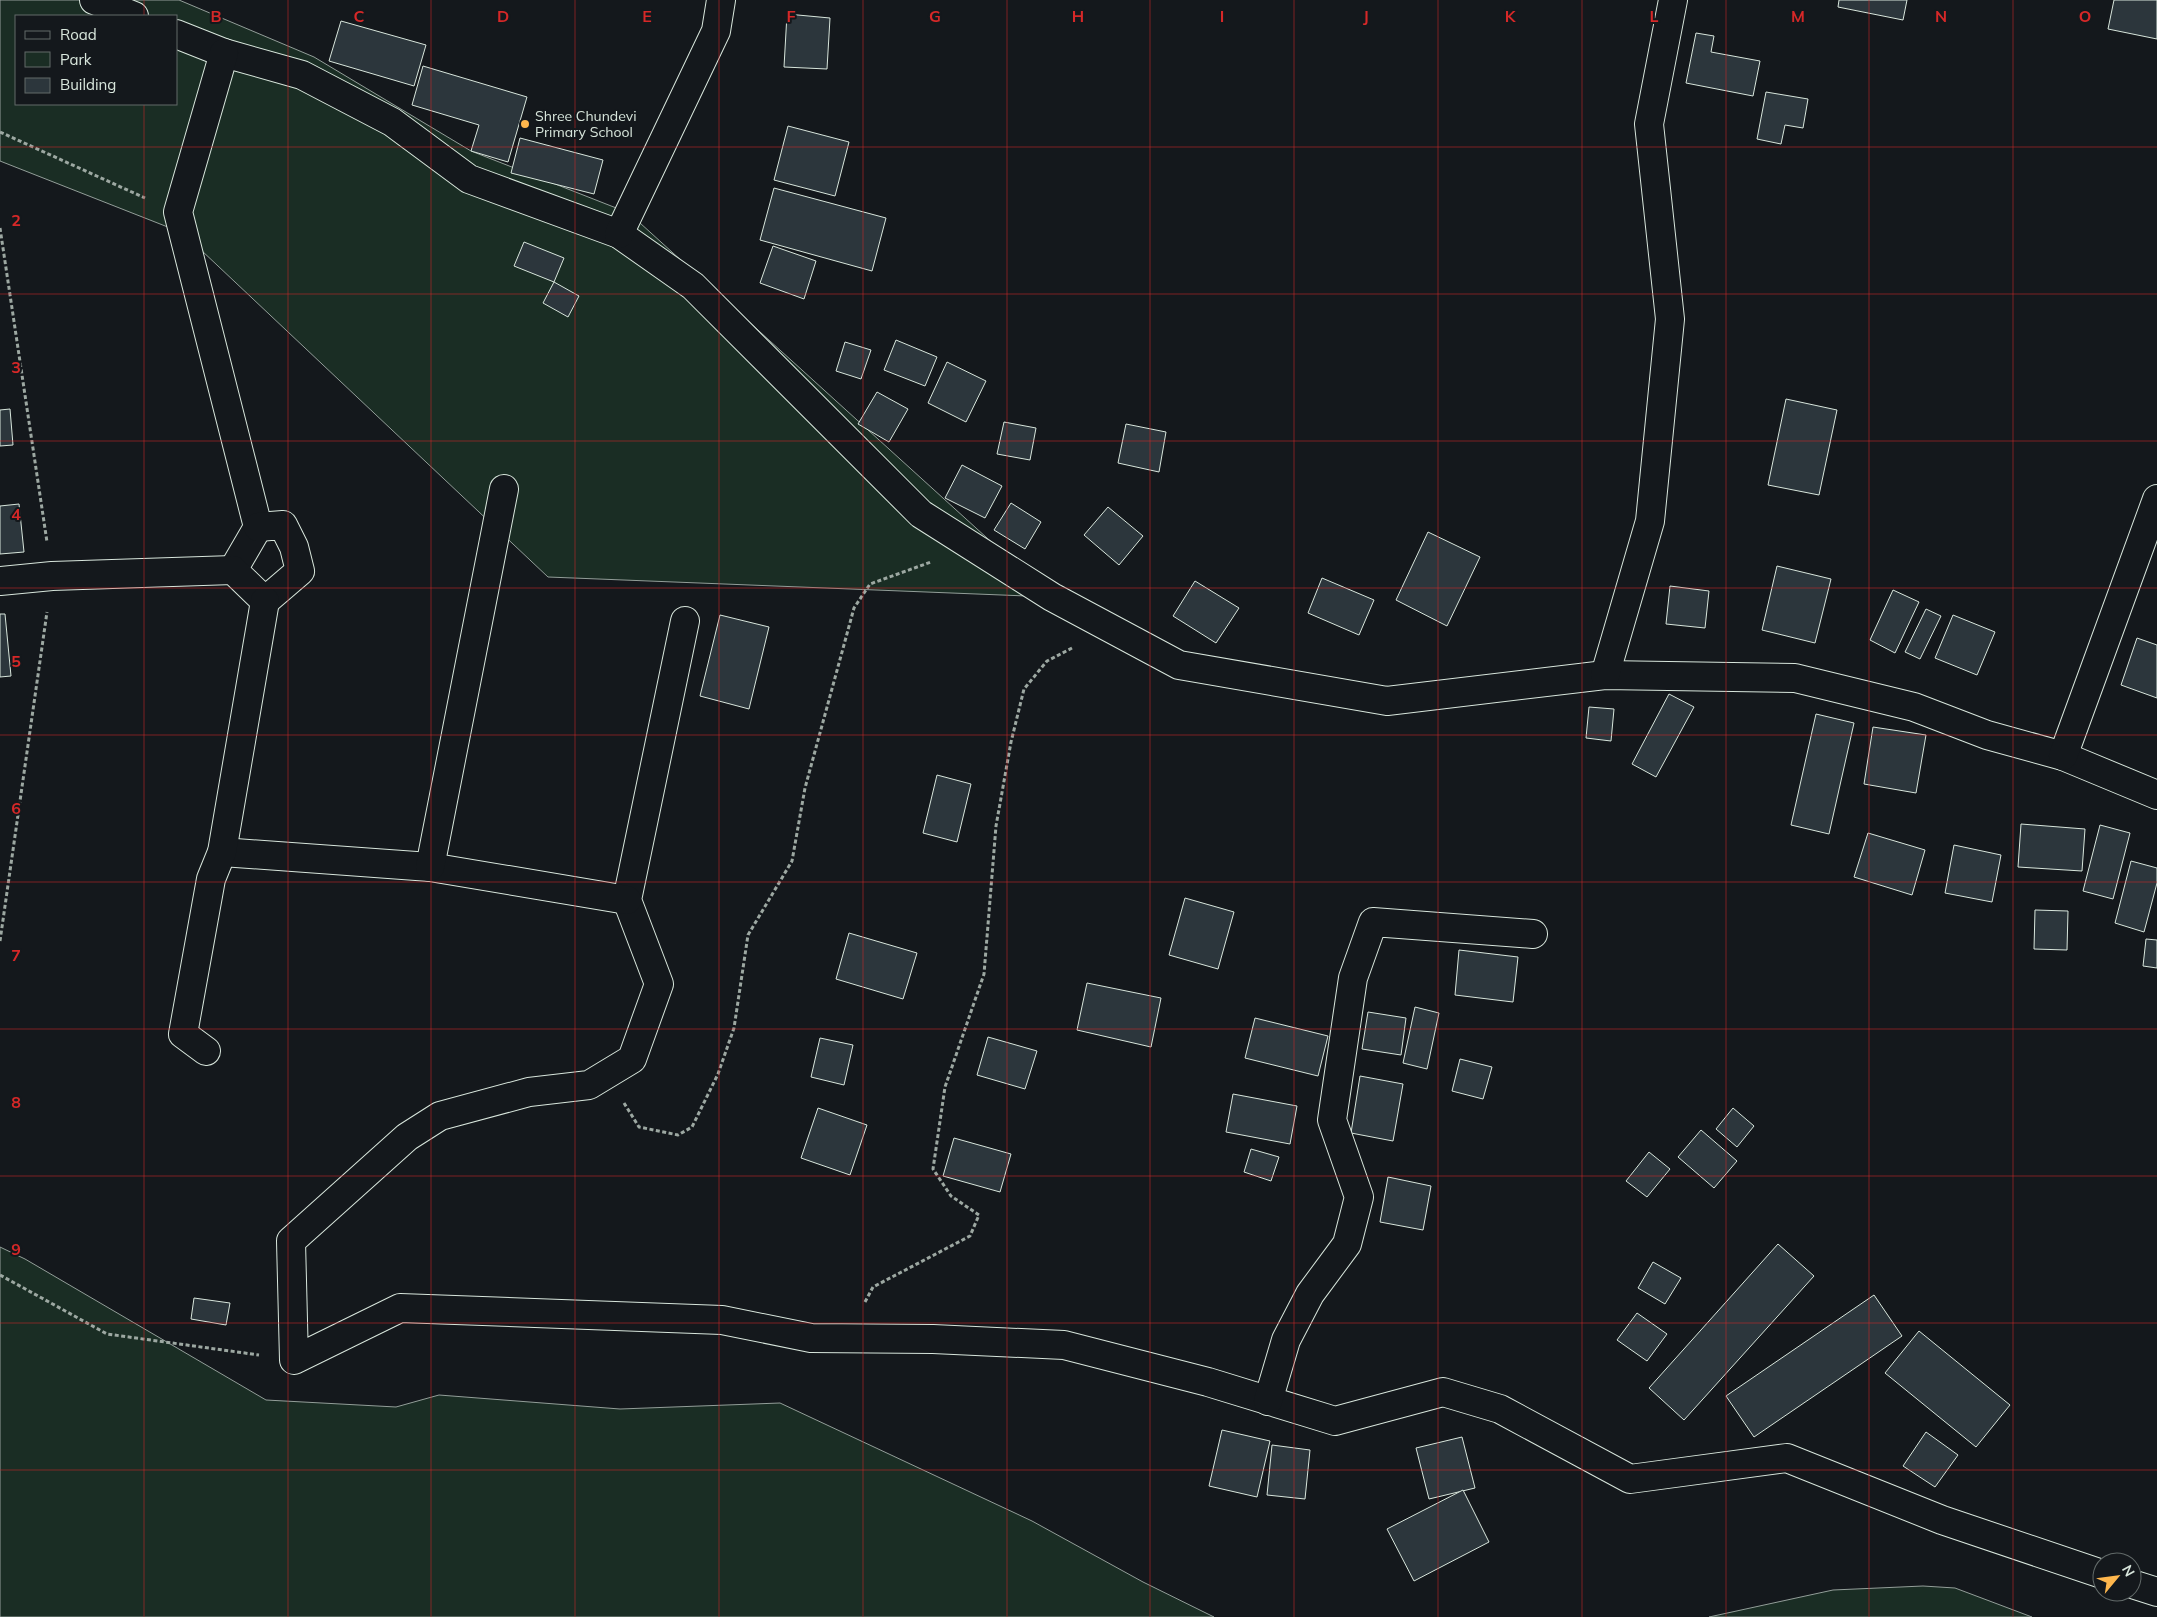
<svg xmlns="http://www.w3.org/2000/svg" width="2157" height="1617" font-family="Mulish,sans-serif">
<style>
.green{fill:#1a2d24;stroke:#939e99;fill-rule:evenodd}
.building{fill:#2c363c;stroke:#d8e6dc}
.lines{fill:none;stroke-linecap:round;stroke-linejoin:round}
.minor-casing{stroke:#d8e6dc;stroke-width:30}
.path{stroke:#9da8a2;stroke-width:3;stroke-dasharray:4 2.5;stroke-linecap:butt}
.minor{stroke:#14181c;stroke-width:28}
.grid{fill:none;stroke:#d62828;stroke-width:1;stroke-opacity:0.55}
.poi-dot{fill:#ffb74d;stroke:#14181c;stroke-width:2}
.labels{text-anchor:middle;stroke-width:4;stroke-linejoin:round;paint-order:stroke}
.poi-label{font-size:14px;fill:#d8e6dc;stroke:#14181c;text-anchor:start}
.grid-label{font-size:16px;text-anchor:middle;font-weight:bold;fill:#d62828;stroke:#14181c;stroke-width:4;stroke-linejoin:round;paint-order:stroke}
</style>
<rect width="100%" height="100%" fill="#14181c"/>
<g class="green">
<path d="M0 0H179L314 57 471 151 629 213 1052 597 548 577 183 233 0 161ZM16 16H176V104H16Z"/>
<path d="M0 1247 25 1259 266 1400 396 1407 439 1395 620 1409 780 1403 1032 1521 1143 1582 1214 1617H0Z"/>
<path d="M1923 1586 1955 1588 2032 1617H1709L1833 1590Z"/>
</g>
<g class="building">
<path d="M1839 0H1907L1903 20 1838 7Z"/>
<path d="M2114 0H2157V39L2108 29Z"/>
<path d="M787 14 830 18 827 69 784 67Z"/>
<path d="M341 21 426 45 414 86 329 61Z"/>
<path d="M1696 33 1714 36 1711 52 1760 61 1753 96 1686 83Z"/>
<path d="M423 66 527 97 508 162 471 151 479 125 412 105Z"/>
<path d="M1766 92 1808 99 1803 128 1785 125 1781 144 1757 139Z"/>
<path d="M788 126 849 142 835 196 774 180Z"/>
<path d="M520 138 603 160 594 194 511 173Z"/>
<path d="M774 188 886 218 872 271 760 240Z"/>
<path d="M524 242 564 258 554 282 514 266Z"/>
<path d="M773 246 816 261 804 299 760 283Z"/>
<path d="M554 282 579 296 568 317 543 303Z"/>
<path d="M896 340 937 357 925 386 884 370Z"/>
<path d="M845 342 871 350 861 379 836 371Z"/>
<path d="M947 362 986 381 966 422 928 403Z"/>
<path d="M877 392 908 409 889 442 858 424Z"/>
<path d="M1786 399 1837 410 1819 495 1768 485Z"/>
<path d="M10 409 13 445 0 446V410Z"/>
<path d="M1004 422 1036 428 1030 460 997 454Z"/>
<path d="M1126 424 1166 432 1159 472 1118 463Z"/>
<path d="M962 465 1002 486 985 518 945 498Z"/>
<path d="M1011 503 1041 522 1025 549 994 530Z"/>
<path d="M19 504 24 552 0 554V506Z"/>
<path d="M1108 507 1143 536 1119 565 1084 535Z"/>
<path d="M1428 532 1480 557 1447 626 1396 600Z"/>
<path d="M1777 566 1831 579 1815 643 1762 630Z"/>
<path d="M1322 578 1374 600 1359 635 1308 613Z"/>
<path d="M1195 581 1239 608 1216 643 1173 616Z"/>
<path d="M1670 586 1709 591 1705 628 1666 624Z"/>
<path d="M1893 590 1919 602 1895 653 1870 640Z"/>
<path d="M1926 609 1941 616 1920 659 1905 652Z"/>
<path d="M0 614H5L11 676 0 677Z"/>
<path d="M720 615 769 627 749 709 700 696Z"/>
<path d="M1953 615 1995 632 1977 675 1935 658Z"/>
<path d="M2137 638 2157 645V698L2121 685Z"/>
<path d="M1669 694 1694 707 1656 777 1632 764Z"/>
<path d="M1589 707 1614 709 1611 741 1586 738Z"/>
<path d="M1816 714 1854 723 1829 834 1791 825Z"/>
<path d="M1873 727 1926 735 1916 793 1864 784Z"/>
<path d="M937 775 971 784 957 842 923 833Z"/>
<path d="M2021 824 2085 829 2082 871 2018 867Z"/>
<path d="M2100 825 2130 833 2113 899 2083 891Z"/>
<path d="M1868 833 1925 850 1912 895 1854 877Z"/>
<path d="M1954 845 2001 855 1992 902 1945 893Z"/>
<path d="M2131 861 2157 868V883L2144 932 2115 923Z"/>
<path d="M1185 898 1234 912 1218 969 1169 955Z"/>
<path d="M2035 910 2068 911 2067 950 2034 949Z"/>
<path d="M849 933 917 953 903 999 836 979Z"/>
<path d="M2146 939 2157 940V968L2143 966Z"/>
<path d="M1459 950 1518 957 1513 1002 1455 995Z"/>
<path d="M1087 983 1161 998 1151 1047 1077 1030Z"/>
<path d="M1415 1007 1439 1013 1427 1069 1403 1063Z"/>
<path d="M1368 1012 1406 1018 1401 1055 1362 1049Z"/>
<path d="M1255 1018 1328 1036 1318 1076 1245 1058Z"/>
<path d="M988 1037 1037 1051 1025 1089 977 1075Z"/>
<path d="M820 1038 853 1045 844 1085 811 1077Z"/>
<path d="M1460 1059 1492 1067 1483 1099 1452 1091Z"/>
<path d="M1360 1076 1403 1084 1393 1141 1351 1133Z"/>
<path d="M1233 1094 1297 1106 1290 1144 1226 1132Z"/>
<path d="M818 1108 867 1125 850 1175 801 1158Z"/>
<path d="M1733 1108 1754 1126 1737 1147 1716 1129Z"/>
<path d="M1701 1130 1737 1161 1714 1188 1678 1157Z"/>
<path d="M954 1138 1011 1154 1000 1192 943 1176Z"/>
<path d="M1251 1149 1279 1157 1271 1181 1244 1172Z"/>
<path d="M1649 1152 1670 1169 1647 1197 1626 1181Z"/>
<path d="M1388 1177 1431 1186 1423 1230 1380 1222Z"/>
<path d="M1778 1244 1814 1276 1684 1420 1649 1388Z"/>
<path d="M1653 1262 1681 1278 1665 1304 1638 1288Z"/>
<path d="M1874 1295 1902 1336 1754 1437 1726 1396Z"/>
<path d="M194 1298 230 1303 226 1325 191 1319Z"/>
<path d="M1637 1313 1667 1334 1647 1361 1617 1340Z"/>
<path d="M1919 1331 2010 1405 1976 1447 1885 1373Z"/>
<path d="M1222 1430 1270 1441 1257 1497 1209 1486Z"/>
<path d="M1926 1432 1958 1455 1935 1487 1903 1466Z"/>
<path d="M1462 1437 1475 1488 1429 1499 1416 1448Z"/>
<path d="M1272 1445 1310 1450 1305 1499 1267 1495Z"/>
<path d="M1463 1490 1489 1542 1414 1581 1387 1529Z"/>
</g>
<g class="lines">
<defs>
<g id="minor">
<path d="M94 0 134 16"/>
<path d="M176 34 224 53 302 75 392 122 469 179 619 234 693 286 921 514 1052 597 1179 665 1387 701 1605 675 1795 678 1914 707 1987 735 2063 756 2157 795"/>
<path d="M224 53 178 212 258 527 233 570"/>
<path d="M619 234 716 31 721 0"/>
<path d="M0 581 52 576 233 570 265 601 300 571 294 547 283 525 258 527"/>
<path d="M685 621 627 900 659 984 632 1059 589 1085 529 1092 440 1116 407 1137 291 1241 294 1360 400 1308 722 1320 811 1338 933 1339 1064 1345 1208 1382 1335 1421 1443 1392 1500 1409 1630 1479 1787 1458 1942 1520 2102 1574"/>
<path d="M1605 675 1650 521 1670 319 1649 124 1673 0"/>
<path d="M2063 756 2157 499"/>
<path d="M222 852 430 867 627 900"/>
<path d="M430 867 504 489"/>
<path d="M206 1051 183 1034 211 879 222 852 265 601"/>
<path d="M1268 1401 1286 1340 1310 1294 1347 1244 1359 1197 1332 1120 1353 978 1373 922 1533 934"/>
<path d="M2132 1584 2157 1592"/>
</g>
</defs>
<use href="#minor" class="minor-casing"/>
<g class="path">
<path d="M0 132 145 198"/>
<path d="M0 228 47 542"/>
<path d="M0 941 47 612"/>
<path d="M624 1103 639 1127 678 1135 692 1127 718 1074 734 1028 748 935 792 861 805 788 854 608 870 584 931 562"/>
<path d="M0 1275 107 1334 259 1355"/>
<path d="M865 1302 873 1287 970 1236 979 1215 951 1196 933 1169 945 1087 984 974 996 826 1011 742 1024 689 1047 661 1072 648"/>
</g>
<use href="#minor" class="minor"/>
</g>
<path class="grid" d="M144 0V16M288 0V1617M431 0V1617M575 0V1617M719 0V1617M863 0V1617M1007 0V1617M1150 0V1617M1294 0V1617M1438 0V1617M1582 0V1617M1726 0V1617M1869 0V1617M2013 0V1617M144 104V1617M0 147H2157M0 294H2157M0 441H2157M0 588H2157M0 735H2157M0 882H2157M0 1029H2157M0 1176H2157M0 1323H2157M0 1470H2157"/>
<circle class="poi-dot" cx="525" cy="124" r="5"/>
<g class="labels">
<g class="poi-label">
<text x="535" y="121">Shree Chundevi<tspan x="535" dy="16">Primary School</tspan></text>
</g>
</g>
<g class="grid-label">
<text x="216" y="22">B</text>
<text x="359" y="22">C</text>
<text x="503" y="22">D</text>
<text x="647" y="22">E</text>
<text x="791" y="22">F</text>
<text x="935" y="22">G</text>
<text x="1078" y="22">H</text>
<text x="1222" y="22">I</text>
<text x="1366" y="22">J</text>
<text x="1510" y="22">K</text>
<text x="1654" y="22">L</text>
<text x="1798" y="22">M</text>
<text x="1941" y="22">N</text>
<text x="2085" y="22">O</text>
<text x="16" y="226">2</text>
<text x="16" y="373">3</text>
<text x="16" y="520">4</text>
<text x="16" y="667">5</text>
<text x="16" y="814">6</text>
<text x="16" y="961">7</text>
<text x="16" y="1108">8</text>
<text x="16" y="1255">9</text>
</g>
<rect x="15" y="15" width="162" height="90" fill="#14181c" stroke="#626a69"/>
<rect x="25" y="31" width="25" height="8" fill="#14181c" stroke="#626a69"/>
<text x="60" y="40" font-size="15" fill="#d8e6dc">Road</text>
<rect x="25" y="52" width="25" height="15" fill="#1a2d24" stroke="#626a69"/>
<text x="60" y="65" font-size="15" fill="#d8e6dc">Park</text>
<rect x="25" y="78" width="25" height="15" fill="#2c363c" stroke="#626a69"/>
<text x="60" y="90" font-size="15" fill="#d8e6dc">Building</text>
<g transform="translate(2117 1577) rotate(61)"><circle r="24" fill="#14181c" stroke="#626a69"/>
<path d="M0-4L9 19L0 12L-9 19Z" fill="#ffb74d"/>
<text y="-8" font-size="14" font-weight="bold" text-anchor="middle" fill="#d8e6dc">N</text>
</g>
</svg>
